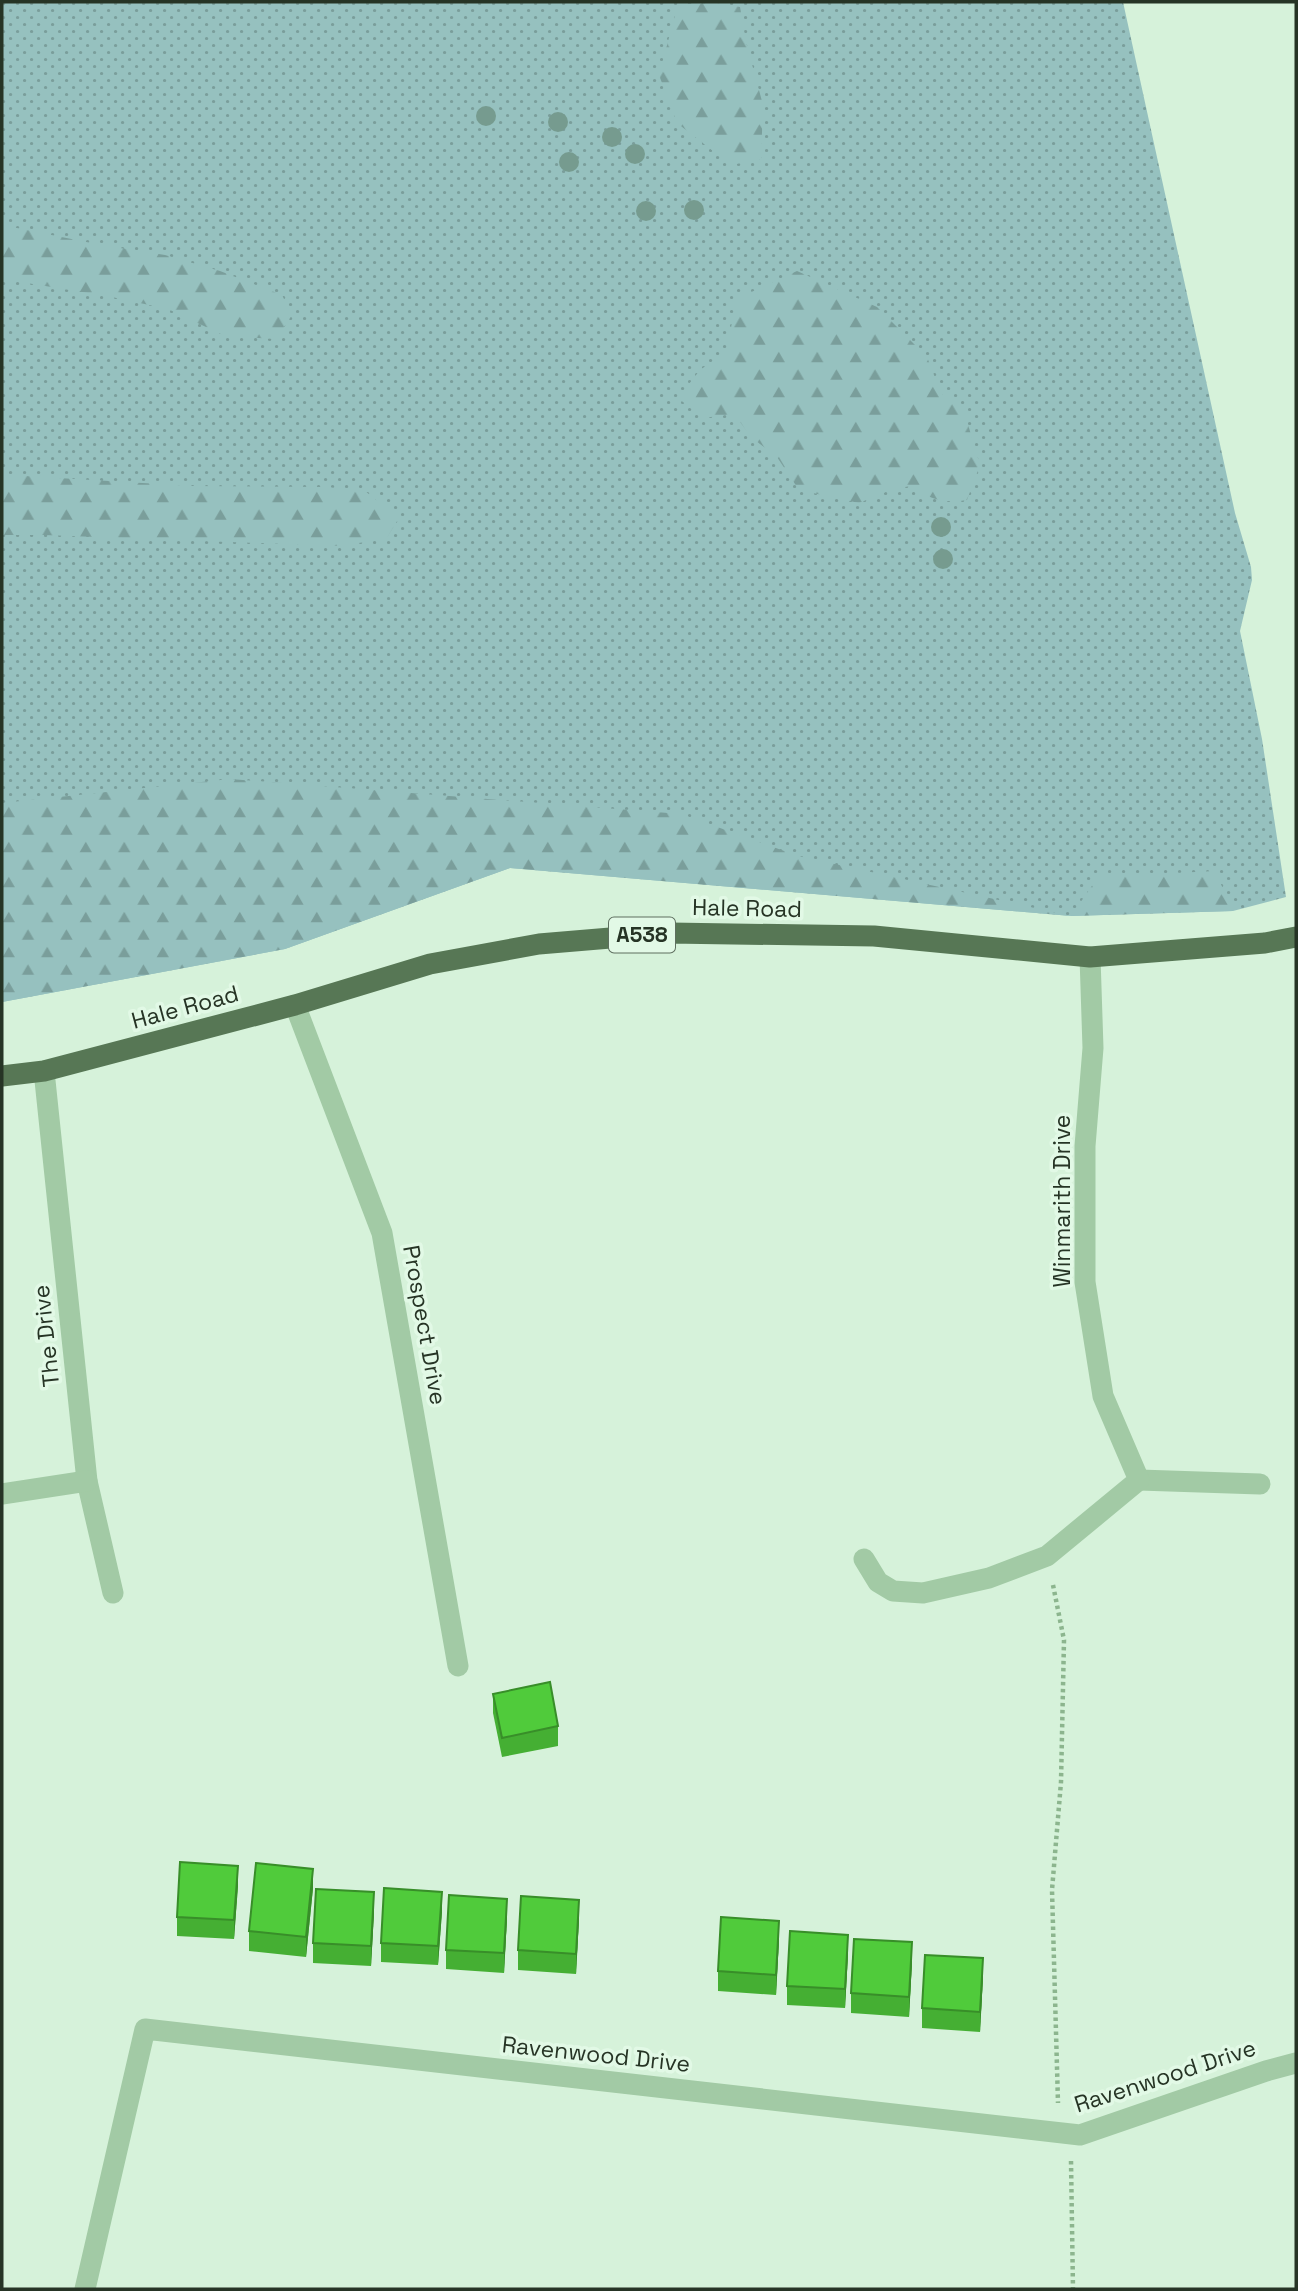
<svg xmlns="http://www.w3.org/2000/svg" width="1298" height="2291" font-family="'Space Grotesk',sans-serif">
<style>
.grass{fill:url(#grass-dots)}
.forest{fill:url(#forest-firs)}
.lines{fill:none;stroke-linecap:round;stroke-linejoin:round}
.path{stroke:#8cb58e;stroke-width:4.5;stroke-dasharray:3.5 3.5;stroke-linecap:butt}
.minor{stroke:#a2caa5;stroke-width:21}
.major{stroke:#577755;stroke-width:21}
.tree{fill:#769b8f}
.wall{fill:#45af33}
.shaded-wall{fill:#388e29}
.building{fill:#50cb3b;stroke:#388e29;stroke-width:2}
.labels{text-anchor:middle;stroke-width:7;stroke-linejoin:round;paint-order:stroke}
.shield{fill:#e2f9e6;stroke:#5e6f5f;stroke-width:2}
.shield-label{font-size:21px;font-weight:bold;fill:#263425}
.street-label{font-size:23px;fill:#263425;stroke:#e2f9e6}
</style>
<defs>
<pattern id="grass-dots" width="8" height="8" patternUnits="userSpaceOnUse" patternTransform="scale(1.75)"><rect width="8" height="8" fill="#96c1bf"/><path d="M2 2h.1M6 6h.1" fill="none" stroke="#7a9e9b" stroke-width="1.8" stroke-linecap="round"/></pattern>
<pattern id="forest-firs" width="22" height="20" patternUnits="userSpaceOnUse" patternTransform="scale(1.75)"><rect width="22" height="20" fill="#96c1bf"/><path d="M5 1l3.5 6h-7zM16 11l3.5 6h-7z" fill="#7a9e9b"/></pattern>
</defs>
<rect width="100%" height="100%" fill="#d6f2da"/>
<path class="grass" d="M2 2H1123L1235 513 1251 567 1252 580 1240 631 1262 739 1286 897 1233 911 1071 916 510 868 285 949 2 1002Z"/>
<g class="forest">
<path d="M717 3 740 7 746 42 763 105 761 159 731 165 677 123 659 75 678 4Z"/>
<path d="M2 225 101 245 165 255 220 271 282 295 292 315 276 339 225 336 168 309 107 296 2 279Z"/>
<path d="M797 271 877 307 927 357 941 393 964 411 980 465 967 500C946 504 928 499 911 486L893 489 859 503 799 490 777 457 752 438 734 414 703 418 678 398 700 370 727 351 736 299Z"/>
<path d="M8 475 193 486 326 487 365 491 399 518 386 539 338 546 44 535H2V476Z"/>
<path d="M230 779 681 814 798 856 1071 916 1098 877 1215 871 1233 911 1071 916 510 868 285 949 2 1002V803Z"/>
</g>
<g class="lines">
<g class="path">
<path d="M1053 1585 1064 1640 1061 1782 1052 1890 1058 2103"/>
<path d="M1071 2161 1073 2289"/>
</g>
<g class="minor">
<path d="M295 1005 382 1233 458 1666"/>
<path d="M44 1071 87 1481 113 1593"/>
<path d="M1139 1480 1260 1484"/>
<path d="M2 1494 87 1481"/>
<path d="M864 1559 878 1582 893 1591 923 1593 989 1578 1047 1556 1139 1480 1103 1396 1085 1282V1146L1093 1048 1090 957"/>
<path d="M85 2289 145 2029 1080 2135 1266 2071 1296 2063"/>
</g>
<path class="major" d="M2 1076 44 1071 295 1005 430 964 539 944 670 933 874 936 1090 957 1265 943 1296 937"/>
</g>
<g class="tree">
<circle cx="486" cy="116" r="10"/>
<circle cx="558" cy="122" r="10"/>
<circle cx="612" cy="137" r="10"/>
<circle cx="635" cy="154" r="10"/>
<circle cx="569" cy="162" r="10"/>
<circle cx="694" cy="210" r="10"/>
<circle cx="646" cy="211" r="10"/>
<circle cx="941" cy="527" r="10"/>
<circle cx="943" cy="559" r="10"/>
</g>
<g class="wall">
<path d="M493 1694 558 1726V1746L502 1757 493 1713Z"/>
<path d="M238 1885 234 1939 177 1936V1917Z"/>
<path d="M313 1888 306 1957 249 1951V1931Z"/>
<path d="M442 1911 438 1965 381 1962V1943Z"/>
<path d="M374 1912 371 1966 313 1963V1943Z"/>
<path d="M507 1918 504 1973 446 1969V1950Z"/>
<path d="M579 1919 576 1974 518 1970V1950Z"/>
<path d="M779 1940 776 1995 718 1991V1971Z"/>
<path d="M848 1954 845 2008 787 2005V1986Z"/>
<path d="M912 1962 909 2017 851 2013V1993Z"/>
<path d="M983 1977 980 2032 922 2028V2008Z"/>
</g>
<g class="shaded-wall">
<path d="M238 1866V1885L234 1939V1920Z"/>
<path d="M313 1869V1888L306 1957V1937Z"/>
<path d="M374 1892V1912L371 1966V1946Z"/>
<path d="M442 1892V1911L438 1965V1946Z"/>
<path d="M507 1899V1918L504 1973V1953Z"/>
<path d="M579 1900V1919L576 1974V1954Z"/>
<path d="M779 1921V1940L776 1995V1975Z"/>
<path d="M848 1935V1954L845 2008V1989Z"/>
<path d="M912 1942V1962L909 2017V1997Z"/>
<path d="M983 1958V1977L980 2032V2012Z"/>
</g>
<g class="building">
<path d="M550 1682 558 1726 502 1738 493 1694Z"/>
<path d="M180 1862 238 1866 234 1920 177 1917Z"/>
<path d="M256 1863 313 1869 306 1937 249 1931Z"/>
<path d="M384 1888 442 1892 438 1946 381 1943Z"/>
<path d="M316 1889 374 1892 371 1946 313 1943Z"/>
<path d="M449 1895 507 1899 504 1953 446 1950Z"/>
<path d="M521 1896 579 1900 576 1954 518 1950Z"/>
<path d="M721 1917 779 1921 776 1975 718 1971Z"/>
<path d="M790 1931 848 1935 845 1989 787 1986Z"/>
<path d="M854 1939 912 1942 909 1997 851 1993Z"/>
<path d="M925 1955 983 1958 980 2012 922 2008Z"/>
</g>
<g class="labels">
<rect class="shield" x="609" y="917.5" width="66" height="35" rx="5"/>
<g class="shield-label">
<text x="642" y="942">A538</text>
</g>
<g class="street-label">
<text transform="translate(747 908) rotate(1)" y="8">Hale Road</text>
<text transform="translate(185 1007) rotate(-15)" y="8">Hale Road</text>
<text transform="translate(1062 1201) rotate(-90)" y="8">Winmarith Drive</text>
<text transform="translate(425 1325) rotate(80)" y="8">Prospect Drive</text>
<text transform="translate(46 1336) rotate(-96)" y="8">The Drive</text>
<text transform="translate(596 2054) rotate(6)" y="8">Ravenwood Drive</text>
<text transform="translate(1165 2076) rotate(-18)" y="8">Ravenwood Drive</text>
</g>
</g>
<rect width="1298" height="2291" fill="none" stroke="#263425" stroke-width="7"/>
</svg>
